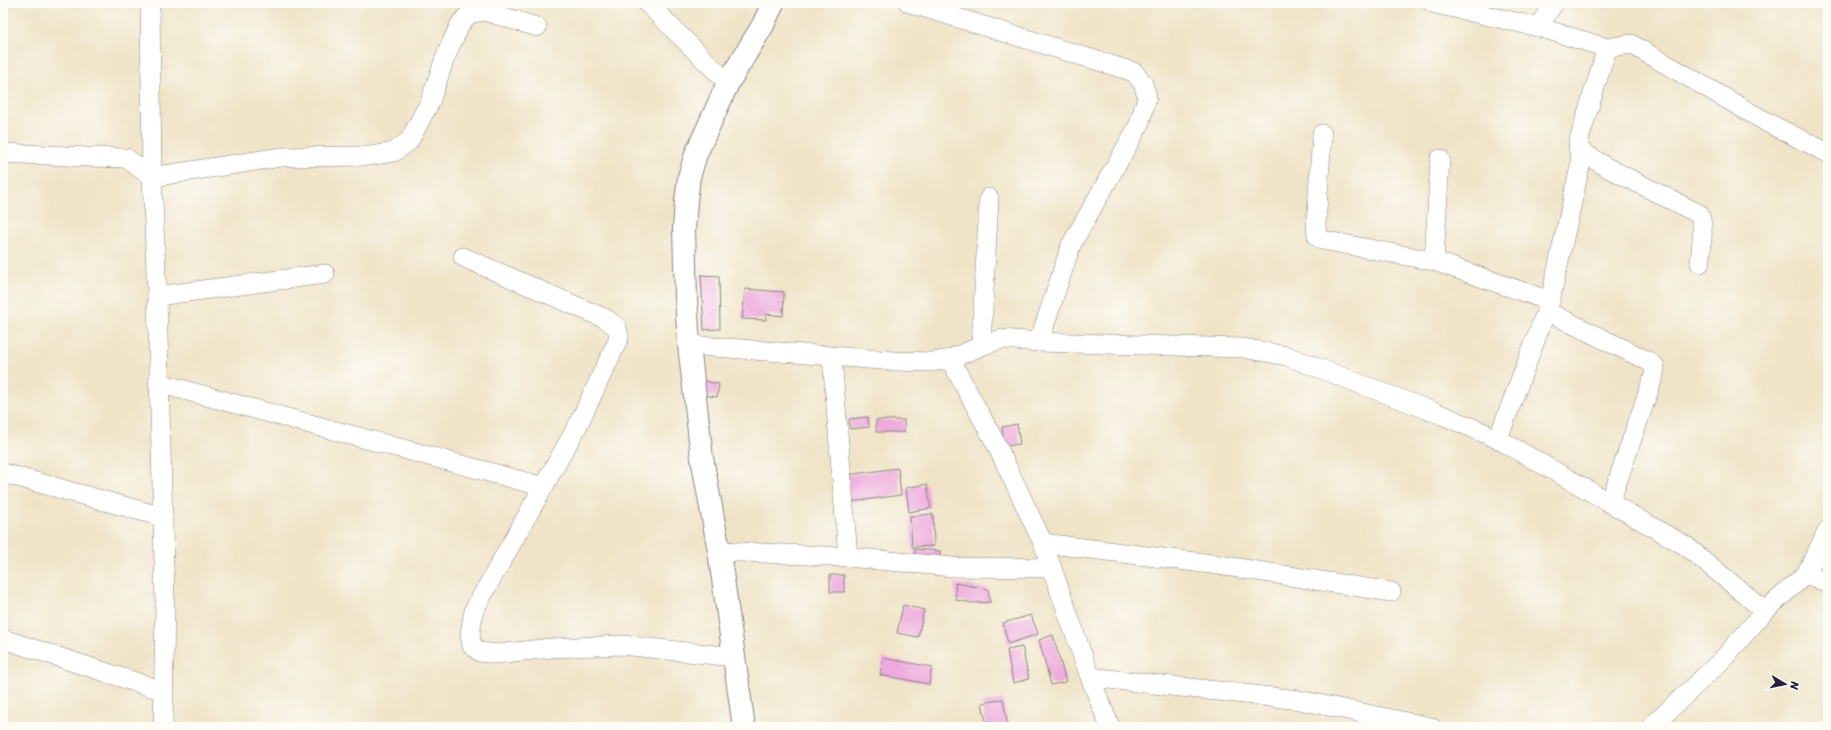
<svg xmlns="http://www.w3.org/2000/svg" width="1831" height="730" font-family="Sriracha,sans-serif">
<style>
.building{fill:#ead}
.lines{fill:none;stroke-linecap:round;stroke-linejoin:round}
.minor-casing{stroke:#898382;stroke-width:20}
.tertiary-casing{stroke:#898382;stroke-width:24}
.minor{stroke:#fff;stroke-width:19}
.tertiary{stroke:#fff;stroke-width:22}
</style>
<rect width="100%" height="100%" fill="#fdfcf7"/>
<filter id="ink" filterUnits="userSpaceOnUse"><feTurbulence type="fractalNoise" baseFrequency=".025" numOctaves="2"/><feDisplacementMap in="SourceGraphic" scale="8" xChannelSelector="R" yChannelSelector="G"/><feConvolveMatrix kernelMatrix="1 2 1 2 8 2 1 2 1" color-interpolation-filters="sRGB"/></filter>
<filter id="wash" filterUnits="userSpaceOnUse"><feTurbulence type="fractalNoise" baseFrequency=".012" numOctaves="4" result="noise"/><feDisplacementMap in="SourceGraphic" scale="16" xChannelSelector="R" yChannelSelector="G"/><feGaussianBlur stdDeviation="0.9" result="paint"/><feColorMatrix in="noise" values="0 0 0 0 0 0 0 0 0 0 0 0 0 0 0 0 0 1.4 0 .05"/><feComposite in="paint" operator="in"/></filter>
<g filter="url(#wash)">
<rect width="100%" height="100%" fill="#f0e4c8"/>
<g id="blocks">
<g class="building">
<path d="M701 275 719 276 720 329 704 330Z"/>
<path d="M745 289 784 292 783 316 766 314V320L742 319Z"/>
<path d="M704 381 719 384 717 397 702 395Z"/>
<path d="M868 417 869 427 850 429 849 419Z"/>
<rect x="876" y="420" width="28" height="12"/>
<path d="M1017 424 1020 444 1001 447 1000 437H1003L1002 427Z"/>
<path d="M898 468 901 495 850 502 847 475Z"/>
<path d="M927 484 931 508 909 512 906 488Z"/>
<path d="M933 514 934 546 912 547 910 516Z"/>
<path d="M915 549 940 551 939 562 914 560Z"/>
<rect x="830" y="575" width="14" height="17"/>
<path d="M955 583 988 589 990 602 973 603 956 600Z"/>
<path d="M903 605 924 610 918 637 897 633Z"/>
<path d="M1031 615 1038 634 1008 644 1003 623Z"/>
<path d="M1053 635 1066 682 1051 685 1039 640Z"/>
<path d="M1022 647 1029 679 1013 683 1007 650Z"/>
<path d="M883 658 932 667 929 684 880 675Z"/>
<path d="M1003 699 1008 727H987L982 703Z"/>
</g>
</g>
</g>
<g filter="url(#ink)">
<use href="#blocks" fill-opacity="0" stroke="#898382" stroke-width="1"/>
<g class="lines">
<defs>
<g id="minor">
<path d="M150 3 152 177 157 296 165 602 163 727"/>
<path d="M647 3 728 83"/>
<path d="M909 3 1134 72 1143 83 1147 97 1139 125 1071 245 1039 342"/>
<path d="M1432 3 1538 27 1607 48 1631 44 1770 124 1828 153"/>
<path d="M1538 27 1554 3"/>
<path d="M1322 134 1316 225 1317 236 1322 240 1434 261 1550 301"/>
<path d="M1578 149 1606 167 1699 214C1705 224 1701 251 1700 263"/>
<path d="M3 153 87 157 126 158 152 177 281 157 370 156 394 152 409 141 430 102 445 58 460 24 469 14 484 11 537 27"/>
<path d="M463 257 606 319 617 327 619 338 577 427 474 610 470 634 472 646 480 652 496 654 551 648 622 645 734 657"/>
<path d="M1434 261 1440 159"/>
<path d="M157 296 325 274"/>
<path d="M1546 311 1648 361 1655 367 1654 375 1610 503"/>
<path d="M689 345 894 361 932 362 950 359 981 346 1002 339 1039 342 1243 348 1287 356 1442 415 1498 439 1686 546 1765 611"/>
<path d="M981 346 989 198"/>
<path d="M832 357 848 557"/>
<path d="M950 359 997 446 1043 543 1090 677 1110 727"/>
<path d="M158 383 544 487"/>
<path d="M1498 439 1550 301 1581 162 1578 143 1607 48"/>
<path d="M3 473 163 517"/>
<path d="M1043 543 1219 565 1391 592"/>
<path d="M719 551 848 557 952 567 1051 568"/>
<path d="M1806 574 1828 583"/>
<path d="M3 639 163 691"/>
<path d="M1090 677 1299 700 1431 727"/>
<path d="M1651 727 1722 660 1765 611 1806 574 1828 530"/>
</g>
<path id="tertiary" d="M744 727 719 551 702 458 689 345 686 298 684 229 686 201 689 177 696 154 728 83 763 25 773 3"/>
</defs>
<use href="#minor" class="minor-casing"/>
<use href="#tertiary" class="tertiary-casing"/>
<use href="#minor" class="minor"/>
<use href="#tertiary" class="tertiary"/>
</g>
</g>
<rect width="1831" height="730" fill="none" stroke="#fdfcf7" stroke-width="16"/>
<g transform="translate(1785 684) rotate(99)" stroke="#fdfcf7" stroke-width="3" paint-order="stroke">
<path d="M0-3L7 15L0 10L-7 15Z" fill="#22223b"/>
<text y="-6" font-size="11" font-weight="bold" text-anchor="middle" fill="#22223b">N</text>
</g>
</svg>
